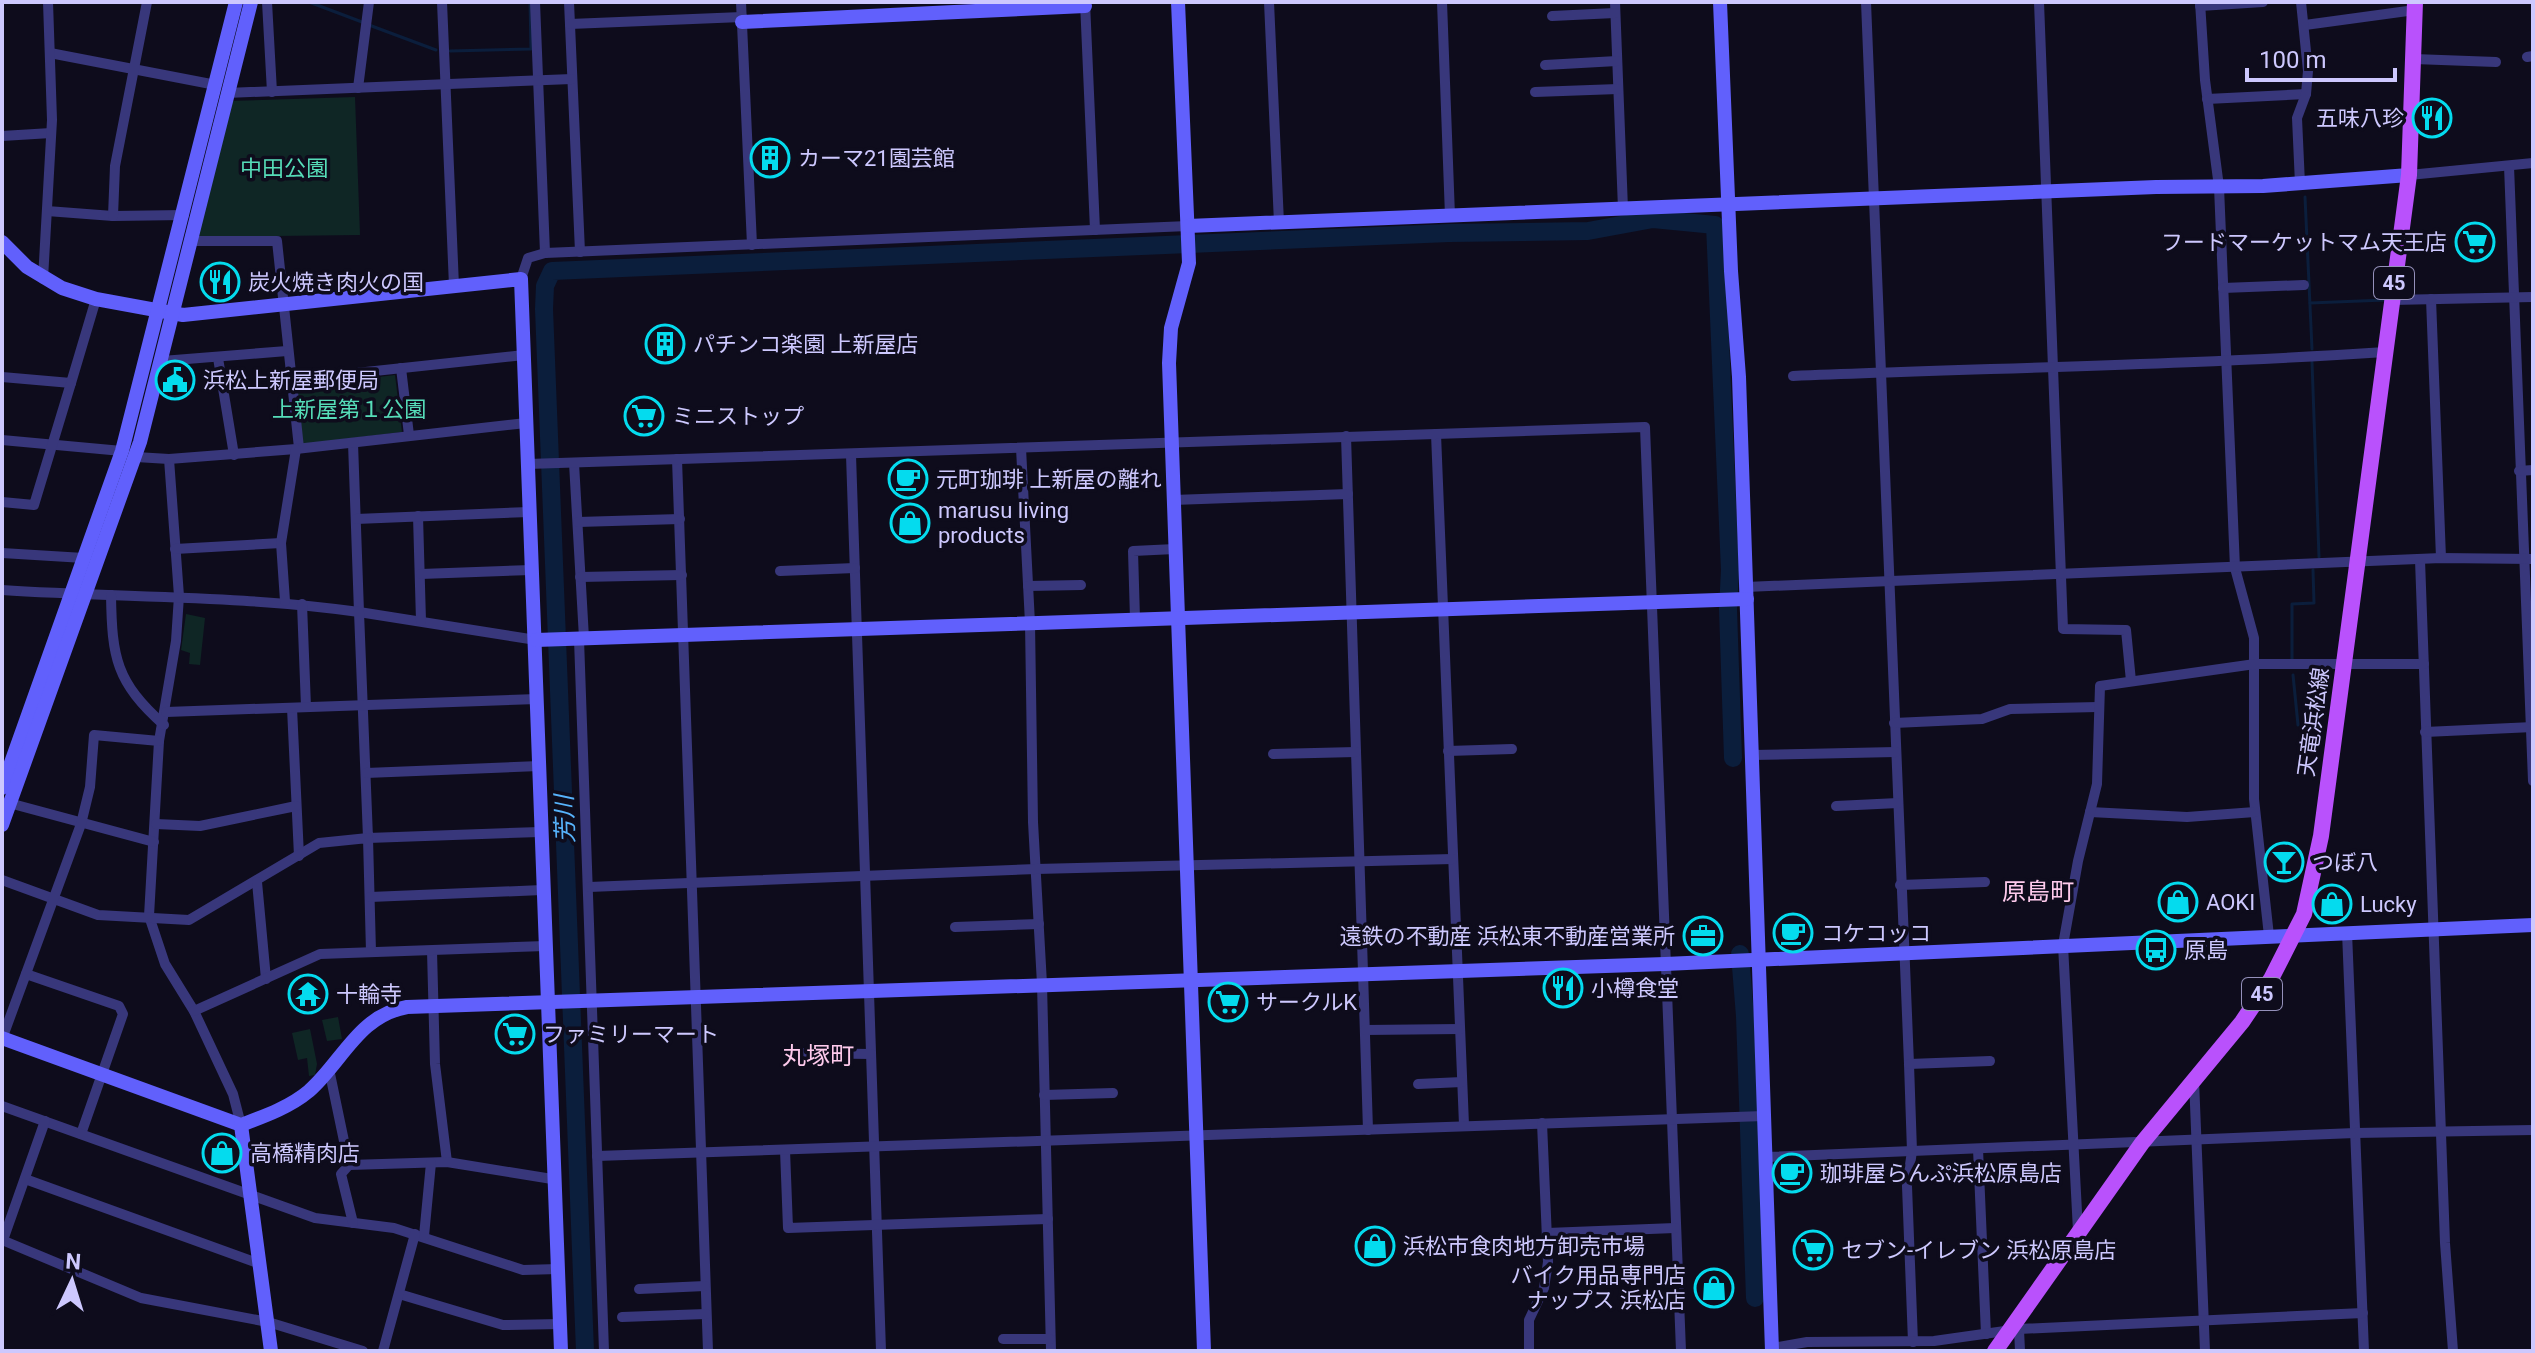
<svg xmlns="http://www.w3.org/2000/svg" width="2535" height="1353" font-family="Roboto,'Noto Sans JP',sans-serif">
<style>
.green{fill:#0f2625}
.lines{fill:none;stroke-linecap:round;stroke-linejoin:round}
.stream{stroke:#0b1e3c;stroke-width:3}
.river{stroke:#0b1e3c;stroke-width:18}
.street{stroke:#38377b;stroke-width:10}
.secondary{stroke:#6160fc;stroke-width:14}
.primary{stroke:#b951fc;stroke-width:16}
.labels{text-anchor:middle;stroke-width:7;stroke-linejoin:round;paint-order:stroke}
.shield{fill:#0e0c1c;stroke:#9490ba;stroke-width:2}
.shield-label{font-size:20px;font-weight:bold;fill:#cdc8fe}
.poi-label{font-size:22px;fill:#cdc8fe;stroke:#0e0c1c;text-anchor:start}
.park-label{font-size:22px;fill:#56dcb8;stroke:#0e0c1c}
.street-label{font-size:22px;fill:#cdc8fe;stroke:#0e0c1c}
.water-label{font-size:24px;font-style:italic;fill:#57b3fc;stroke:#0e0c1c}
.neighbourhood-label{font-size:24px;fill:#fecaec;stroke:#0e0c1c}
</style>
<rect width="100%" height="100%" fill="#0e0c1c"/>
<g class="green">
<path d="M355 97 360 235 195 237 229 101Z"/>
<path d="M395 375 402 432 303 444 296 387Z"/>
<path d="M186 614 205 618 200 665 189 664 190 653 181 650Z"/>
<path d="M338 1017 342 1039 327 1041 322 1020Z"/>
<path d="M310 1029 317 1064 315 1075 309 1076 307 1058 298 1060 292 1033Z"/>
</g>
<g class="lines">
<g class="stream">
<path d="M309 2 362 22"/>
<path d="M369 25 436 50"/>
<path d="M450 51 531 49 530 2"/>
<path d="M2305 197 2312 349"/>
<path d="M2310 303 2385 300"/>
<path d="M2312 362 2319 557"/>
<path d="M2292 659V604L2314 603 2313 570"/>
<path d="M2293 675 2298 725"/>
</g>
<g class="river">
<path d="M1740 954 1745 1016 1755 1298"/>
<path d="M585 1351 544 309 545 286 552 271 1449 233 1588 231 1653 219 1715 225 1730 570 1728 609 1733 758"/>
</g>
<g class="street">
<path d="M267 2 272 92"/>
<path d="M442 2 454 286"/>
<path d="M535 2 545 253"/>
<path d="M569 2 580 252"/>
<path d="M741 2 752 245"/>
<path d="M1085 2 1095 230"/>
<path d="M1269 2 1279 223"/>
<path d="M1442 2 1450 216"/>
<path d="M1615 2 1623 209"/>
<path d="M1866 2 1909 1064 1912 1151 1907 1186 1913 1342"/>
<path d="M2039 2 2063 629 2126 630 2131 681"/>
<path d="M2200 2 2205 80 2219 187 2235 568 2254 638V799L2269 936"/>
<path d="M2200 6 2263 2"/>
<path d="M1552 16 1615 13"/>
<path d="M570 24 742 17"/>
<path d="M2305 25 2415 10"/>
<path d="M50 53 216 85"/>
<path d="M2527 57 2533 56"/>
<path d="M2414 59 2496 62"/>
<path d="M1545 65 1617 61"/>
<path d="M358 88 369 2"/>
<path d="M1535 92 1618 89"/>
<path d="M227 93 572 79"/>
<path d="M2207 99 2306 94"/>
<path d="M2 136 51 133"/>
<path d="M2509 166 2533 781"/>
<path d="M2409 175 2533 163"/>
<path d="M2300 184 2297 118 2306 94 2308 71 2301 2"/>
<path d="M47 211 113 216 184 215"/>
<path d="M113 216 115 166 147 2"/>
<path d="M191 241H277L299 448"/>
<path d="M43 279 52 120 48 2"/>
<path d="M521 279 528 258 545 253 1188 226"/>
<path d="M2223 288 2304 285"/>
<path d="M2431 299 2441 558"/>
<path d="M2392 300 2533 297"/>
<path d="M218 358 234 455"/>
<path d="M162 361 287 351"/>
<path d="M401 368 409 435"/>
<path d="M1793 376C1990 368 2188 365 2385 352"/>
<path d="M2 377 71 383 96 299"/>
<path d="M291 380 524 355"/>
<path d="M1436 434 1464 1125"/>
<path d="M1346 436 1368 1130"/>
<path d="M2 440 122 451"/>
<path d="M353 443 359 612 536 640"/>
<path d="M1021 448 1030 623 1033 822 1042 984 1051 1351"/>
<path d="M851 455 881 1351"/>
<path d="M136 457 169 459 179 596 176 641 159 741 149 916 165 964 194 1011 233 1094 241 1125"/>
<path d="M169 459 296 449 526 423"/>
<path d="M677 459 708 1351"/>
<path d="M574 463 584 638"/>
<path d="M528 464 1645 427 1681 1351"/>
<path d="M2519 471 2533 470"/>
<path d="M1173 500 1348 494"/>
<path d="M2 502 34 505 71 383"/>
<path d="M418 516 421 621"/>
<path d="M356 519 529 512"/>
<path d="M578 522 680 519"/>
<path d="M175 549 281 543"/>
<path d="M2 553 84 558"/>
<path d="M2420 560 2445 1243 2453 1351"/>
<path d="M780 571 855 568"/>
<path d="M421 574 531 570"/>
<path d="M580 577 682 575"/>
<path d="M1028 586 1081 585"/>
<path d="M1746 587 2441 558 2533 559"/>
<path d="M2 590C121 598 240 595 359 612L368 838 540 832"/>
<path d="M111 595C112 658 116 682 164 725"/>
<path d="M285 601 281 543 296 449"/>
<path d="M302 604 306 707"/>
<path d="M1135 619 1133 551 1175 549"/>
<path d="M579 639 604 1351"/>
<path d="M292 708 299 856"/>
<path d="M166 712 537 699"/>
<path d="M1894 723 1982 719 2010 709 2098 707"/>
<path d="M2425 732 2533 727"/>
<path d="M1448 751 1512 749"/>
<path d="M1273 754 1356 752"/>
<path d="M1752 755 1896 752"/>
<path d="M366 773 539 766"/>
<path d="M9 803 154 842"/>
<path d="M1836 806 1898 803"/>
<path d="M2090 812 2187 817 2255 812"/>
<path d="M156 824 200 826 296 806"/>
<path d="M2 880 98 915 189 920 319 843 368 838 371 952"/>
<path d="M257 882 266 979"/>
<path d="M1900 885 1985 882"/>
<path d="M589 887 1036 869 1453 859"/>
<path d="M370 897 542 890"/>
<path d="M955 927 1039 924"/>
<path d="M2347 932 2364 1351"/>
<path d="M432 951 435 1064 447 1162"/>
<path d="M26 974 119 1006 123 1014 81 1134"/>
<path d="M194 1011 320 954 545 946"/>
<path d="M1365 1030 1460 1029"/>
<path d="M2 1039 81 824 90 787 94 735 159 741"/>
<path d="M797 1053 871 1054"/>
<path d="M1909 1064 1990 1061"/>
<path d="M329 1069 349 1165"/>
<path d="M2194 1080 2205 1351"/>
<path d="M1418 1084 1462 1082"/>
<path d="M1044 1095 1113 1093"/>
<path d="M2 1106 315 1218 394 1228 523 1270 558 1269"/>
<path d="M1978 1149 1986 1334"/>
<path d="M785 1150 788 1228 1048 1219"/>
<path d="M597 1156 1764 1116"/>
<path d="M1766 1157 2355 1133 2533 1130"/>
<path d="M25 1179 260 1264"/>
<path d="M353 1223 341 1174 349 1165 447 1162 552 1179"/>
<path d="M2078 1231 2063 945 2078 861 2097 784 2100 686 2255 664H2424"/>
<path d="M1547 1233 1675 1228"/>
<path d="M424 1236 431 1163"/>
<path d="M2 1240 141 1298 268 1322 363 1351"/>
<path d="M3 1240 45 1121"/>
<path d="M639 1289 705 1286"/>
<path d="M399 1294 503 1325 560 1324"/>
<path d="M622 1317 706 1314"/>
<path d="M2019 1329 2020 1351"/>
<path d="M1003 1339H1050"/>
<path d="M1772 1348 1807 1342 1934 1341 2019 1329 2363 1313"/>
<path d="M383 1351 415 1234"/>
<path d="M1529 1351V1320L1544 1288 1548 1262 1542 1123"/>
</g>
<g class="secondary">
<path d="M1178 2 1189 263 1171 328 1169 363 1204 1351"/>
<path d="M1720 2 1731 271 1739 377 1772 1351"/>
<path d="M742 22 1085 6"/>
<path d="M1188 226 2156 187 2263 186 2409 175"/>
<path d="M2 242 27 267 62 288 96 299 183 315 521 279 561 1351"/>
<path d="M536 640 1747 599"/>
<path d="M2 788 122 451 236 2"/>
<path d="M2 825 140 442 251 2"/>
<path d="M2 1038 241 1125C265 1116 290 1107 309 1091 343 1061 358 1016 407 1007L1665 964 2533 925"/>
<path d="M241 1125 271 1351"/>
</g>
<path class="primary" d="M1995 1351 2142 1143 2242 1022 2271 979 2304 914 2321 836 2409 175 2415 2"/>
</g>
<defs>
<symbol id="restaurant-ring" viewBox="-11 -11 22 22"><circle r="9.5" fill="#0e0c1c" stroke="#04dbee" stroke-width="1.5"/><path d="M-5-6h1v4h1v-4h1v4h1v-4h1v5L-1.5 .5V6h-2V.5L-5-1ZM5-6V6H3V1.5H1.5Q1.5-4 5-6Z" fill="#04dbee"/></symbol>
<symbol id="building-ring" viewBox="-11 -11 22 22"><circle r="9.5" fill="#0e0c1c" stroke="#04dbee" stroke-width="1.5"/><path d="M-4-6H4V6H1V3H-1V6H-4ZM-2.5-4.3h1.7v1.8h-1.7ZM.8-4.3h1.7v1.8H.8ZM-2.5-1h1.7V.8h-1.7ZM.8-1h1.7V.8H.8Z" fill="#04dbee"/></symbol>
<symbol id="supermarket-ring" viewBox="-11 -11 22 22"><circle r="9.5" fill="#0e0c1c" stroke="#04dbee" stroke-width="1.5"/><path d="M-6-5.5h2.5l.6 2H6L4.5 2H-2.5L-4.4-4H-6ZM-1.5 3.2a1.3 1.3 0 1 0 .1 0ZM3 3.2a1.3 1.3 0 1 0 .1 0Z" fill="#04dbee"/></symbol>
<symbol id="civic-ring" viewBox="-11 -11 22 22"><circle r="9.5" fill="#0e0c1c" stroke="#04dbee" stroke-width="1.5"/><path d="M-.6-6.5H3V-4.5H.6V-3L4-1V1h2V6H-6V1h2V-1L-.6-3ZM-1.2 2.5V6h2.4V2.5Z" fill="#04dbee"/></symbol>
<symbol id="cafe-ring" viewBox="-11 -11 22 22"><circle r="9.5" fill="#0e0c1c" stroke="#04dbee" stroke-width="1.5"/><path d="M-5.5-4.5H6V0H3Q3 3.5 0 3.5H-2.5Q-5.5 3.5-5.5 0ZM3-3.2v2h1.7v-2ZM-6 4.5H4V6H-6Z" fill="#04dbee"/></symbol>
<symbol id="shop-ring" viewBox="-11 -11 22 22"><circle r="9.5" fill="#0e0c1c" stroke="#04dbee" stroke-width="1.5"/><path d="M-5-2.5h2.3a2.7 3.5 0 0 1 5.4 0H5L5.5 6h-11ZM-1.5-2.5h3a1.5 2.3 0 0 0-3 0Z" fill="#04dbee"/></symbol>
<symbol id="bar-ring" viewBox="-11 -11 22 22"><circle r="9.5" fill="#0e0c1c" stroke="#04dbee" stroke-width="1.5"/><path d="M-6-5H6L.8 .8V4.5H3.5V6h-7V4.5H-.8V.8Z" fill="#04dbee"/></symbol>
<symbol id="office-ring" viewBox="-11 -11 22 22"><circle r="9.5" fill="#0e0c1c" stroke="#04dbee" stroke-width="1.5"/><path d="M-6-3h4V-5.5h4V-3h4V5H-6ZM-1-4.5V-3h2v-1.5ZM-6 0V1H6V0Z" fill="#04dbee"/></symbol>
<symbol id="bus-ring" viewBox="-11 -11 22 22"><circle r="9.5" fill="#0e0c1c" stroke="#04dbee" stroke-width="1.5"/><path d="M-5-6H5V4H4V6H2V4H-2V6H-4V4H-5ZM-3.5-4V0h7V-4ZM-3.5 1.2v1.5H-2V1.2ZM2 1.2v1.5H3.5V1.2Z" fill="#04dbee"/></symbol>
<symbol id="temple-ring" viewBox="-11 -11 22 22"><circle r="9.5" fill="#0e0c1c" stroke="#04dbee" stroke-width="1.5"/><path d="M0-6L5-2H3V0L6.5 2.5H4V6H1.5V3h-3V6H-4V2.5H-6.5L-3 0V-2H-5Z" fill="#04dbee"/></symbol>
</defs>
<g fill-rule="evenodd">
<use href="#restaurant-ring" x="2410" y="96" width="44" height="44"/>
<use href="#building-ring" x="748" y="136" width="44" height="44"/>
<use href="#supermarket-ring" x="2453" y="220" width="44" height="44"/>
<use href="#restaurant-ring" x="198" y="260" width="44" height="44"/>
<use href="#building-ring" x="643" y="322" width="44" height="44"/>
<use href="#civic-ring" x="153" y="358" width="44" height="44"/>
<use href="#supermarket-ring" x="622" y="394" width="44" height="44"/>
<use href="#cafe-ring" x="886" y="457" width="44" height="44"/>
<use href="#shop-ring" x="888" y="501" width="44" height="44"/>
<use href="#bar-ring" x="2262" y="840" width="44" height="44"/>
<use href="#shop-ring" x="2156" y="880" width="44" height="44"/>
<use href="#shop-ring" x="2310" y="882" width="44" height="44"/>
<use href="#cafe-ring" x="1771" y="911" width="44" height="44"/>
<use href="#office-ring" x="1681" y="914" width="44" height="44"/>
<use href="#bus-ring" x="2134" y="928" width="44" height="44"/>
<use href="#restaurant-ring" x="1541" y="966" width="44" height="44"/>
<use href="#temple-ring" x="286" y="972" width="44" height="44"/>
<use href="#supermarket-ring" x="1206" y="980" width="44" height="44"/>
<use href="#supermarket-ring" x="493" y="1012" width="44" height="44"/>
<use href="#shop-ring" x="200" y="1131" width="44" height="44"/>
<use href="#cafe-ring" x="1770" y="1151" width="44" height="44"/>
<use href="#shop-ring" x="1353" y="1224" width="44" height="44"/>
<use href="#supermarket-ring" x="1791" y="1228" width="44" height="44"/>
<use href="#shop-ring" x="1692" y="1266" width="44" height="44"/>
</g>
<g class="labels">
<g class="shield">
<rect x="2374" y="267" width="40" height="32" rx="6"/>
<rect x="2242" y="978" width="40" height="32" rx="6"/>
</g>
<g class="shield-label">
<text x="2394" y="290">45</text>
<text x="2262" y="1001">45</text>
</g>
<g class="poi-label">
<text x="2404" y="126" text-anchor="end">五味八珍</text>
<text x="798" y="166">カーマ21園芸館</text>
<text x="2447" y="250" text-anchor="end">フードマーケットマム天王店</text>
<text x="248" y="290">炭火焼き肉火の国</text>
<text x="693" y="352">パチンコ楽園 上新屋店</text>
<text x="203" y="388">浜松上新屋郵便局</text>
<text x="672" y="424">ミニストップ</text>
<text x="936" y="487">元町珈琲 上新屋の離れ</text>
<text x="938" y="518">marusu living<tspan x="938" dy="25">products</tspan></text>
<text x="2312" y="870">つぼ八</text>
<text x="2206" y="910">AOKI</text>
<text x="2360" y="912">Lucky</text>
<text x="1821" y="941">コケコッコ</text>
<text x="1675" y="944" text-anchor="end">遠鉄の不動産 浜松東不動産営業所</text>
<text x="2184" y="958">原島</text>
<text x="1591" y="996">小樽食堂</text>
<text x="336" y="1002">十輪寺</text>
<text x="1256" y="1010">サークルK</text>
<text x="543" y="1042">ファミリーマート</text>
<text x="250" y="1161">高橋精肉店</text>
<text x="1820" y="1181">珈琲屋らんぷ浜松原島店</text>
<text x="1403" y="1254">浜松市食肉地方卸売市場</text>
<text x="1841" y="1258">セブン‐イレブン 浜松原島店</text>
<text x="1686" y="1283" text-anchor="end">バイク用品専門店<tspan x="1686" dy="25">ナップス 浜松店</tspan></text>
</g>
<g class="park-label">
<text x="284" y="176">中田公園</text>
<text x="349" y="417">上新屋第１公園</text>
</g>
<g class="street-label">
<text transform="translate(2313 722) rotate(-82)" y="8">天竜浜松線</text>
</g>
<g class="water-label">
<text transform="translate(565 819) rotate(-92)" y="8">芳川</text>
</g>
<g class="neighbourhood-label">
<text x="2038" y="900">原島町</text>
<text x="818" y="1064">丸塚町</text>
</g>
</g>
<rect width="2535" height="1353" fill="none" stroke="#cdc8fe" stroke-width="8"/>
<g transform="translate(72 1281) rotate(4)" stroke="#0e0c1c" stroke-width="6" paint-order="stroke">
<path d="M0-6L14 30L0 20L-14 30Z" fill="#cdc8fe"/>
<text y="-12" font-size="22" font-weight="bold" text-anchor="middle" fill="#cdc8fe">N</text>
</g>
<path d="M2247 68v12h148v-12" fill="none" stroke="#cdc8fe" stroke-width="4"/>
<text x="2259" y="68" font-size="24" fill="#cdc8fe" stroke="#0e0c1c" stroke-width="6" paint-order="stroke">100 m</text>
</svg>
